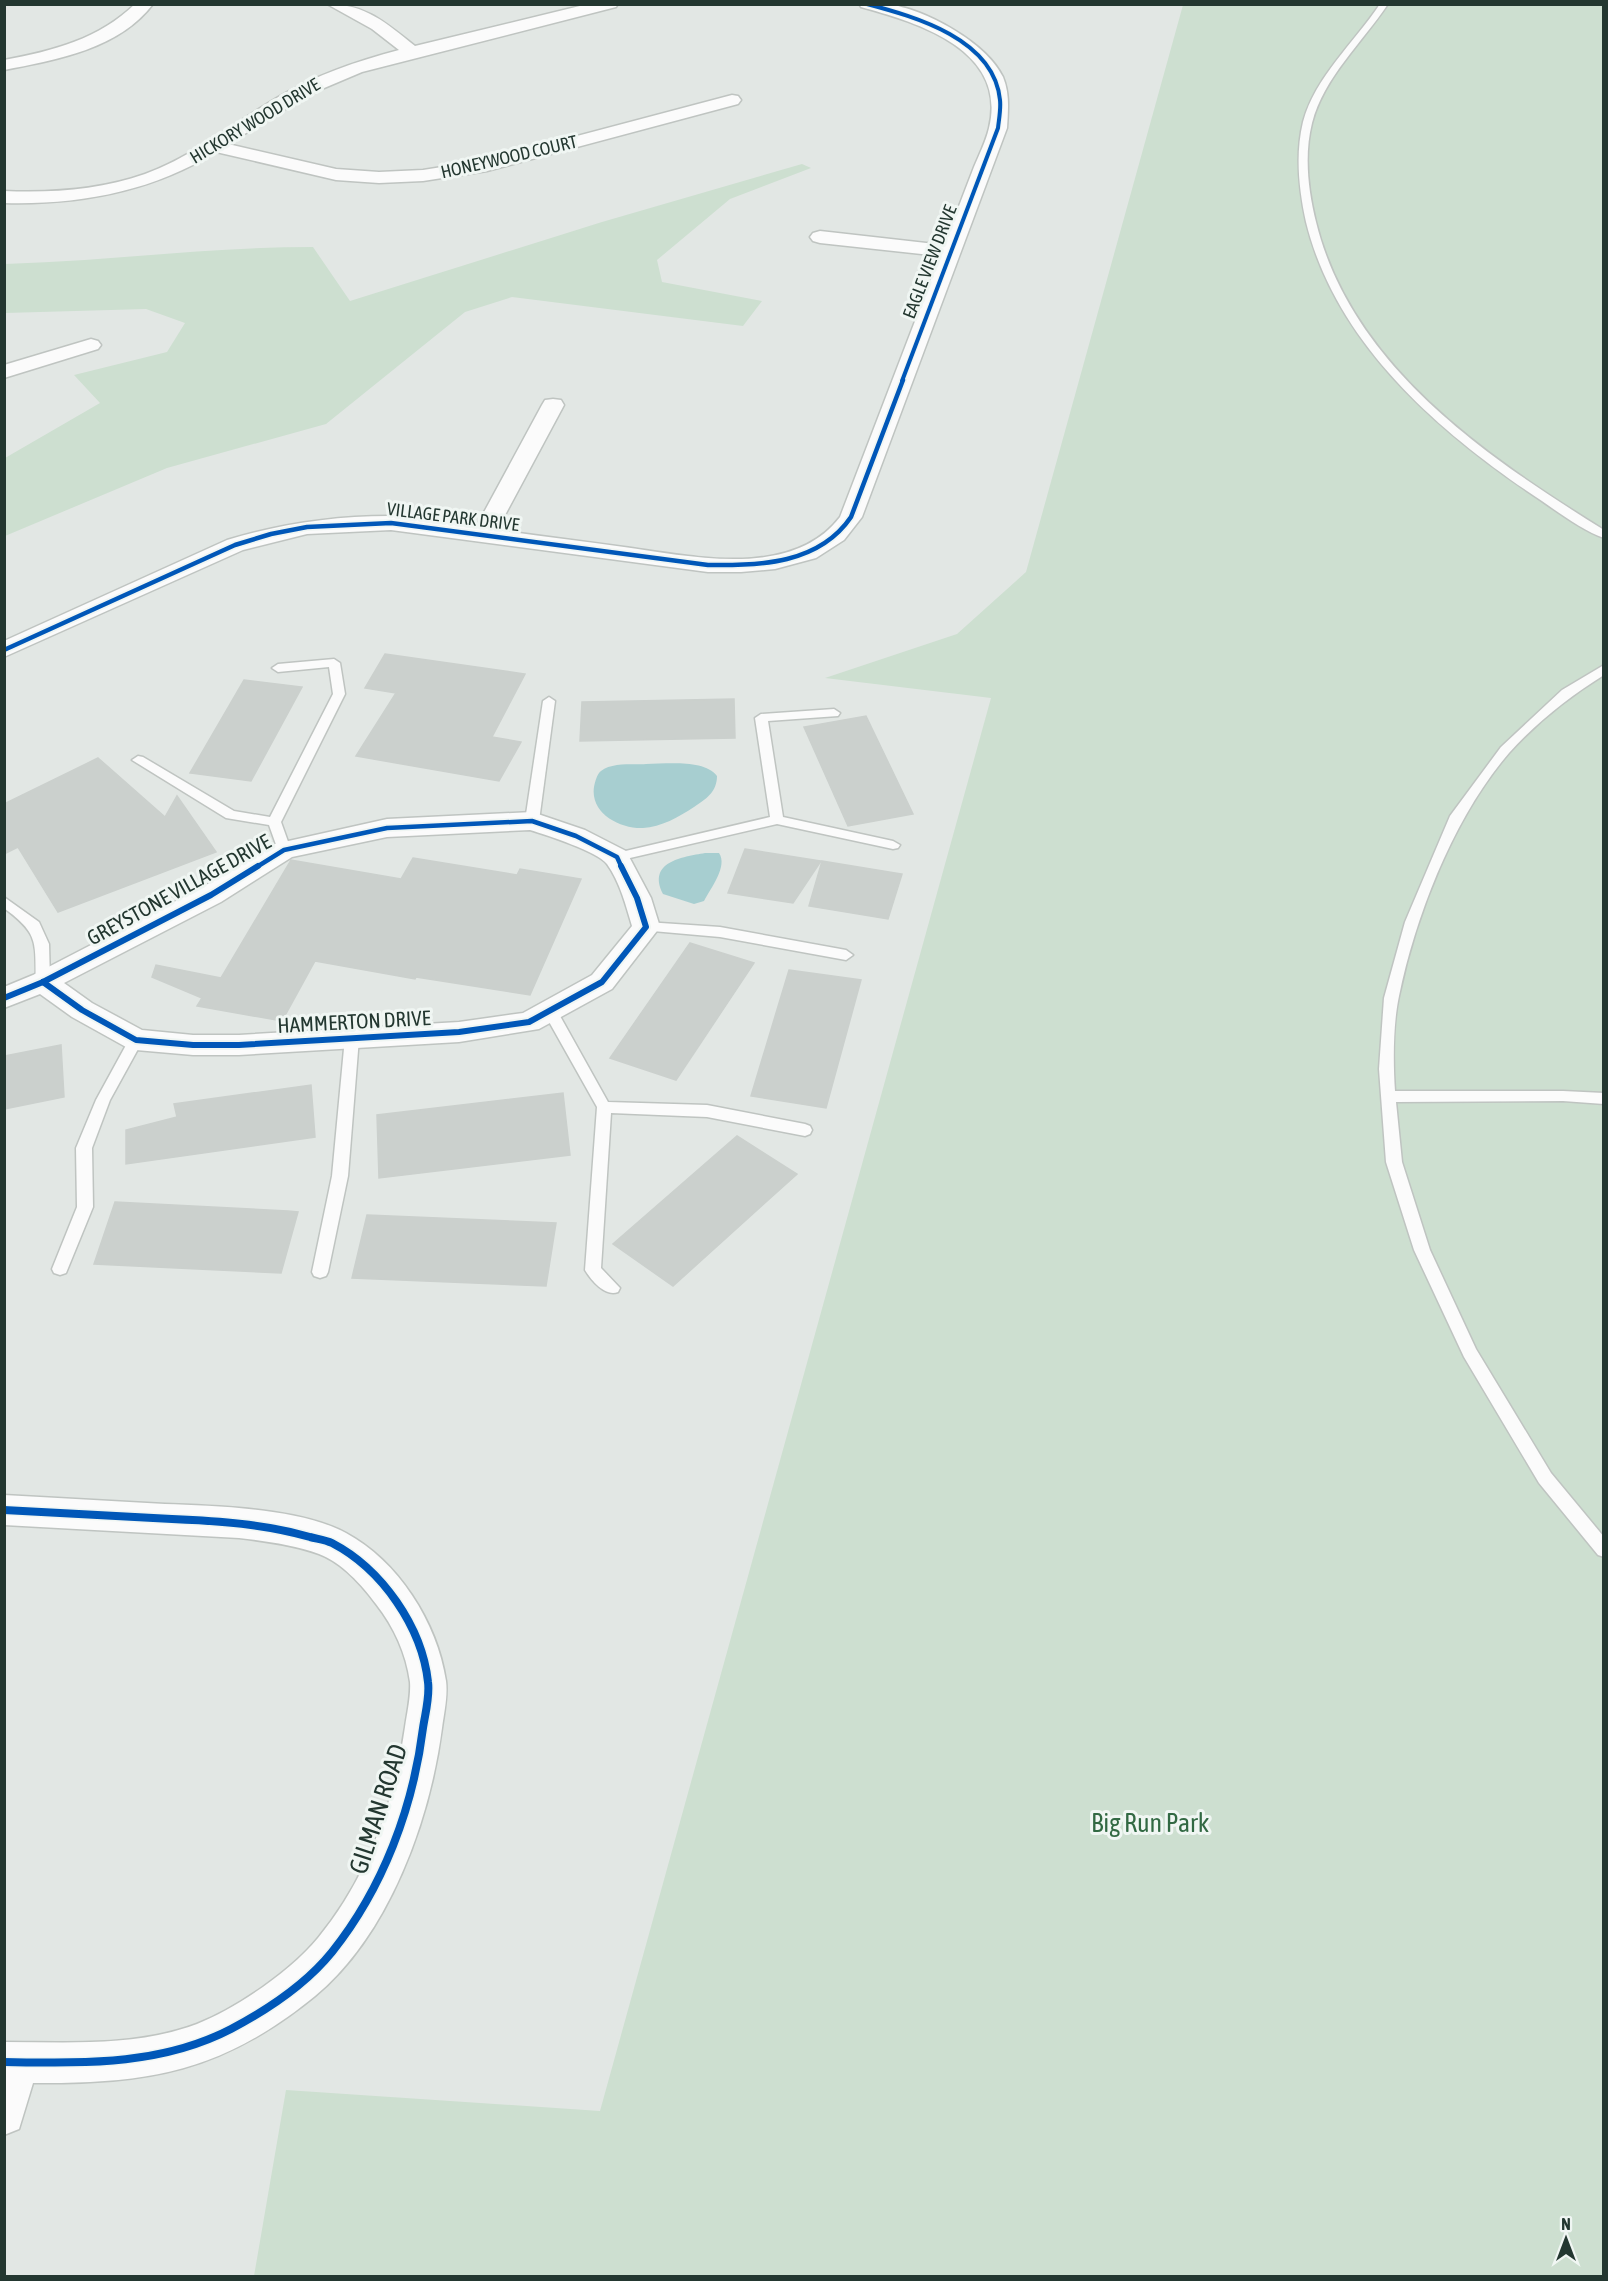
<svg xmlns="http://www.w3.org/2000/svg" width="1608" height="2281" font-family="'Asap Condensed',sans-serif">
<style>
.green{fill:#cddfd0}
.water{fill:#a7ced0}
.building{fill:#cbd0cd;stroke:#cbd0cd;stroke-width:1.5}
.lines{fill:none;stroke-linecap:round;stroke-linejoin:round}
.lane-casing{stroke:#bfc4c1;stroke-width:3}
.street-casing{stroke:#bfc4c1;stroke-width:3}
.lane{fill:#fbfbfb;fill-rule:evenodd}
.street{fill:#fbfbfb;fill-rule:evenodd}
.cycleway-far3-casing{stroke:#f0f6f3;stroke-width:6}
.cycleway-far2-casing{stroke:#f0f6f3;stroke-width:8}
.cycleway-far1-casing{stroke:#f0f6f3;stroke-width:10}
.cycleway-casing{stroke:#f0f6f3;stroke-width:11}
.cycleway-far3{stroke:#0057b8;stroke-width:4}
.cycleway-far2{stroke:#0057b8;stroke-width:4.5}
.cycleway-far1{stroke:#0057b8;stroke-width:6}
.cycleway{stroke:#0057b8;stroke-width:8}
.labels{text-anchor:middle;stroke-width:6;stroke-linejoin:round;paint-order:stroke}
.far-street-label{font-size:18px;fill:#233730;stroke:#f0f6f3}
.street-label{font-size:21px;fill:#233730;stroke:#f0f6f3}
.near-street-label{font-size:26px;fill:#233730;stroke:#f0f6f3}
.near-park-label{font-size:26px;fill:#326943;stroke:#f0f6f3}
</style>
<rect width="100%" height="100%" fill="#e2e7e4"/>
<g class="green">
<path d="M1183 5H1603V2276H254L286 2090 600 2111 991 698 825 678 957 634 1026 572Z"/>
<path d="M802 164 811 168 730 199 657 260 662 282 762 301 743 326 512 297 465 312 326 424 167 468 5 536V458L100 403 74 375 167 352 185 323 146 309 5 313V264C108 261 210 247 313 247L350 301 602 222Z"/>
</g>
<g class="water">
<path d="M646 764C666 764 704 759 717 776 717 792 706 799 694 807 679 817 661 827 643 828 620 829 590 813 594 787 595 782 597 774 601 771 612 762 634 765 646 764Z"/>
<path d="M705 853H719C728 866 711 888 704 901L694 904 663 894C647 862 682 857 705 853Z"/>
</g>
<g class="building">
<path d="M385 654 525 674 492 737 521 742 499 781 356 756 396 693 365 688Z"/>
<path d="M244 680 302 687 251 781 190 773Z"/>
<path d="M734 699 735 738 580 741 582 702Z"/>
<path d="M866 716 913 814 848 826 804 727Z"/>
<path d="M98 758 165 817 177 796 216 852 58 912 18 847 4 854V804Z"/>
<path d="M745 849 821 861 793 903 728 893Z"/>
<path d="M413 858 517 875 520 869 581 879 530 995 416 977 415 979 315 961 282 1021 197 1006 202 998 152 977 156 965 221 978 291 860 401 879Z"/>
<path d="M822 861 902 874 888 919 809 906Z"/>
<path d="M690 943 754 963 676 1080 610 1058Z"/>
<path d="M789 970 861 980 826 1108 751 1096Z"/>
<path d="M61 1045 64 1097 4 1109V1056Z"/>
<path d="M311 1085 315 1137 126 1164V1130L177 1117 174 1104Z"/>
<path d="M563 1093 570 1155 379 1178 377 1115Z"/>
<path d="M737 1136 797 1174 673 1286 613 1244Z"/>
<path d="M115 1202 288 1211 298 1212 281 1273 94 1264Z"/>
<path d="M367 1215 556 1223 546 1286 352 1278Z"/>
</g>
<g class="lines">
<defs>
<g id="lane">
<path d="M1380 4H1388C1362 43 1324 77 1312 123 1304 155 1308 190 1316 222 1351 365 1485 456 1604 530V538C1582 531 1550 506 1530 493 1433 427 1335 340 1306 222 1299 190 1295 155 1303 122 1315 77 1354 43 1380 4Z"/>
<path d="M334 659 340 663 345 694 281 822 291 850 289 853H279L269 825 226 818 132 760 138 756 143 757 234 811 270 817 333 694 329 667 278 672 272 668 278 664Z"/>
<path d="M1604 665V675C1570 696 1536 723 1509 753 1454 817 1416 914 1399 996 1393 1024 1393 1063 1395 1091H1563L1604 1093V1104L1563 1101 1396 1102 1402 1162 1430 1250 1476 1349 1551 1473 1604 1537V1557L1598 1555 1539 1483 1464 1357 1414 1250 1386 1162 1379 1069 1384 998 1405 922 1450 816 1501 747 1562 690Z"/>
<path d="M549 697 555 701 539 821 532 825 525 821 543 701Z"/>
<path d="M834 709 840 713 838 716 768 721 783 817 893 841 900 845 898 848 893 849 777 824 617 861 612 860 610 857 612 854 617 853 770 817 755 718 761 714Z"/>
<path d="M4 897 39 922 49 944 50 982 48 986 43 987 36 982C35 941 39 934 4 908Z"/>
<path d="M646 922 720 927 846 950 853 955 846 960 720 937 641 930 639 927Z"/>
<path d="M550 1006 555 1007 608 1102 707 1105 805 1124 810 1126 812 1130 810 1134 805 1136 707 1117 611 1113 601 1268 620 1288 618 1292C605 1297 591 1280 585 1270L597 1107 543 1011Z"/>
<path d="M352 1033 359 1038 348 1176 328 1272 326 1276 320 1278 314 1276 312 1272 332 1176 345 1038Z"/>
<path d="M136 1035 143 1040 110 1100 92 1148 93 1207 66 1273 60 1275 54 1273 52 1269 77 1207 76 1148 96 1100 131 1036Z"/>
</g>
<g id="street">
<path d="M135 4H153C119 49 56 60 4 70V60C53 51 99 39 135 4Z"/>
<path d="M327 4C366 4 386 23 415 46L588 4H618L616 7 362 72 310 94 228 144 336 169 379 172 423 170 486 160 732 95 738 96 741 100 738 104 487 171 423 181 379 183 336 180 216 152C151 192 79 205 4 203V191C52 193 100 190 145 174 194 156 235 122 280 96 317 75 357 61 399 50L372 29Z"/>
<path d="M859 4C868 4 878 3 887 4 925 9 986 42 1003 77 1010 94 1008 111 1007 128L862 517 844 540 816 558 775 569 741 572H708L391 530 307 534 243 550 4 657V641L227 540C280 524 333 516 389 516 418 517 448 524 476 527L542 405 545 400 553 399 561 400 564 405 497 530C539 536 582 541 624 547 690 556 792 580 840 517L940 256 820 243 813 241 810 237 813 233 820 231 944 245C954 219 964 193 974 167 979 155 986 141 989 128 1008 50 919 23 861 7Z"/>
<path d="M91 339 98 341 101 345 98 349 4 378V365Z"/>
<path d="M532 812 585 830 626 851 651 898 660 927 612 989 539 1029 459 1042 239 1055H193L136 1050 126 1047 72 1017 40 994 4 1008V987L33 975 201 888 275 844 387 819ZM530 830C547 835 598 852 607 864 620 882 626 906 632 926L592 975 523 1013 459 1022 239 1035H193L142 1030 92 1003 64 983 221 902 292 857 387 837Z"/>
<path d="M4 1495C58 1498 111 1501 165 1504 217 1506 300 1508 346 1533 398 1561 437 1622 446 1681 448 1696 444 1713 442 1728 430 1820 389 1935 315 1996 222 2072 149 2084 33 2083L19 2129 4 2135V2042C68 2042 136 2047 197 2024 237 2008 291 1971 318 1938 368 1877 394 1803 405 1727 407 1713 411 1696 410 1682 406 1653 394 1627 376 1604 362 1585 341 1562 319 1554 294 1545 265 1541 239 1538L4 1525Z"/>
</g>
</defs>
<use href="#lane" class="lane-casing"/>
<use href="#street" class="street-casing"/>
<use href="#lane" class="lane"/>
<use href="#street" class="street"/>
<defs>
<path id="cycleway-far3" d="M867 4C916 17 994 39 1000 100 1001 109 999 119 998 128L902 381"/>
<g id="cycleway-far2">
<path d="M4 650 235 545 271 534 307 527 391 523 708 565C760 566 819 564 851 517L903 380"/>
<path d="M255 868 284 850 387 828 532 821 576 836 617 857 622 868"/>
</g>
<g id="cycleway-far1">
<path d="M43 982 82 1010 136 1040 193 1045H239L459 1032 529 1022 602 982 646 927 637 898 621 866"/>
<path d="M43 982 211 895 258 866"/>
<path d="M4 998 43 982"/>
</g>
<path id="cycleway" d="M4 1510C60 1513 116 1516 172 1519 219 1521 265 1524 310 1537 318 1539 326 1540 332 1543 382 1569 422 1627 428 1682 430 1697 425 1714 423 1728 413 1808 383 1888 332 1952 307 1983 267 2010 231 2029 160 2066 82 2063 4 2062"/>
</defs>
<use href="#cycleway-far3" class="cycleway-far3-casing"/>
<use href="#cycleway-far2" class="cycleway-far2-casing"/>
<use href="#cycleway-far1" class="cycleway-far1-casing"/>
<use href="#cycleway" class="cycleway-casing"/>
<use href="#cycleway-far3" class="cycleway-far3"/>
<use href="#cycleway-far2" class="cycleway-far2"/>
<use href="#cycleway-far1" class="cycleway-far1"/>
<use href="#cycleway" class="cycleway"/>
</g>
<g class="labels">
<g class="far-street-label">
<text transform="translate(255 121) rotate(-31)" y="6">HICKORY WOOD DRIVE</text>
<text transform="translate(509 157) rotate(-13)" y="6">HONEYWOOD COURT</text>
<text transform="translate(930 262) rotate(-69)" y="6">EAGLE VIEW DRIVE</text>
<text transform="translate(453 517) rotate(7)" y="6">VILLAGE PARK DRIVE</text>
</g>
<g class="street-label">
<text transform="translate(179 890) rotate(-29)" y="7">GREYSTONE VILLAGE DRIVE</text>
<text transform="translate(354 1022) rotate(-3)" y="7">HAMMERTON DRIVE</text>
</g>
<g class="near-street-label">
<text transform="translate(378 1809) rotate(-72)" y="9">GILMAN ROAD</text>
</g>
<g class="near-park-label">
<text x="1150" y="1832">Big Run Park</text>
</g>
</g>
<rect width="1608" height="2281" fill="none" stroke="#233730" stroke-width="12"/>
<g transform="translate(1566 2239)" stroke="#f0f6f3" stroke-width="4.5" paint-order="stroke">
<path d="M0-4.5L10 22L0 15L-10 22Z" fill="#233730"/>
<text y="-9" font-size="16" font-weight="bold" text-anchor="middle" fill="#233730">N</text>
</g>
</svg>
